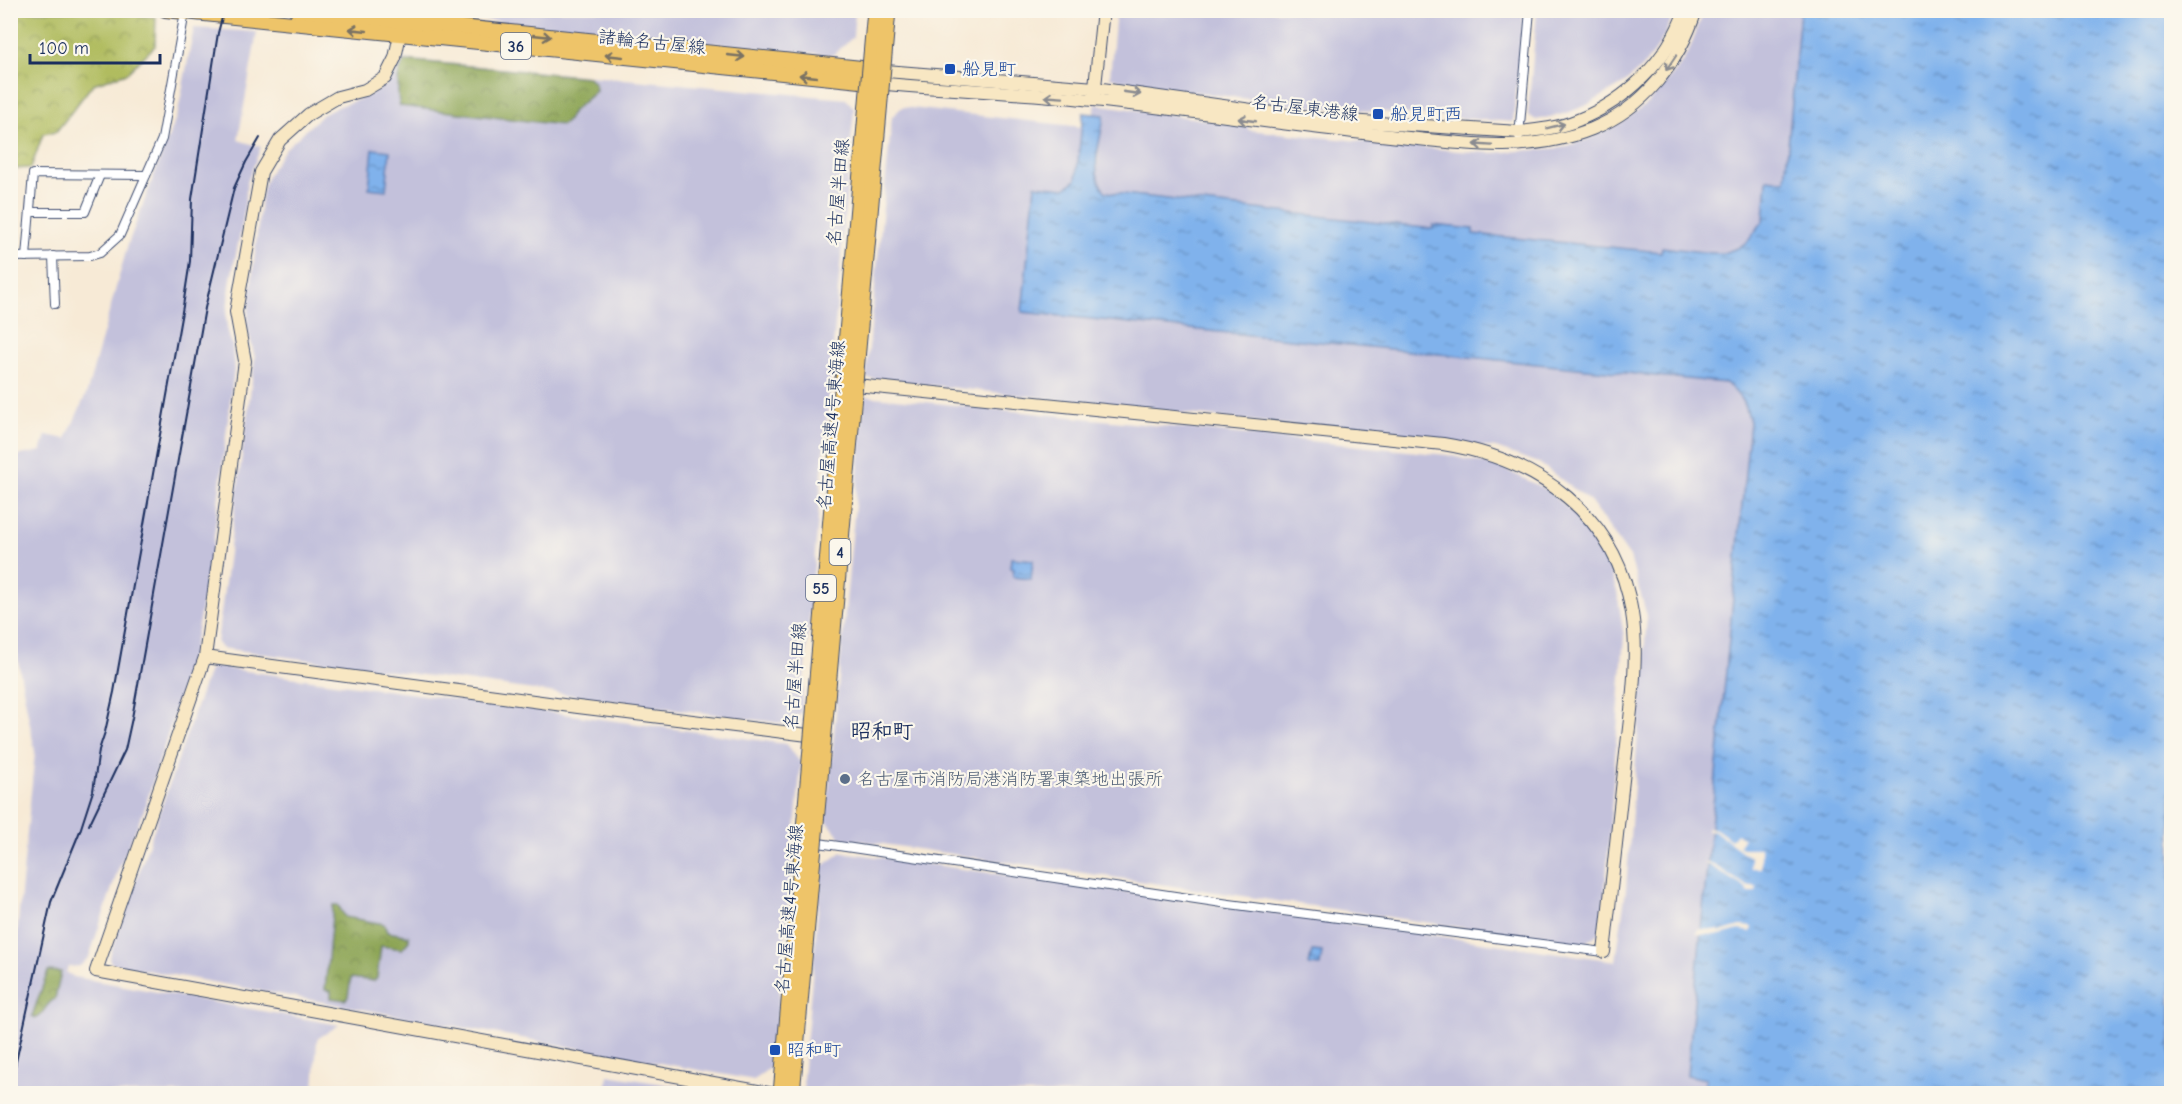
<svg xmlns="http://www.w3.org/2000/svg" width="2182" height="1104" font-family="'Comic Neue','Klee One',sans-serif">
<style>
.industrial{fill:#c3c1db}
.forest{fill:url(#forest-crowns);stroke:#546a5a;stroke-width:1.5}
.park{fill:url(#park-crowns);stroke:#66765e;stroke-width:1.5}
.water{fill:url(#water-ripples);stroke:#4e70a5;stroke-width:1.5}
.pier{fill:#f7ead6}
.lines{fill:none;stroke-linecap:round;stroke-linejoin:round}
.stream{stroke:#80b2ec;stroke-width:2}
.street-casing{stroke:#3c4b70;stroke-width:10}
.secondary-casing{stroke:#3c4b70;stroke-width:14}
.primary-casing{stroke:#3c4b70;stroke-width:16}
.street{stroke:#fff;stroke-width:8}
.secondary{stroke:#f8e7c3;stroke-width:12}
.primary{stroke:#eec469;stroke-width:14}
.rail{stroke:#1b2f5e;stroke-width:2}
.highway-bridge-casing{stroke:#3c4b70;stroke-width:17;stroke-linecap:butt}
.highway-bridge{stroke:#eec469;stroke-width:15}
.oneway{stroke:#7a7263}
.oneway2{stroke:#8a8b90}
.transit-dot{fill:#1a4fb4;stroke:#fbf7ec;stroke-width:2}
.service-dot{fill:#5c6f8a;stroke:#fbf7ec;stroke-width:2}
.labels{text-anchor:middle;stroke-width:4.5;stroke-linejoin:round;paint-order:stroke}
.shield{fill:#fbf7ec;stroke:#5e6b89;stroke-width:1.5}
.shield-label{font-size:16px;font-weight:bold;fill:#1b2f5e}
.street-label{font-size:18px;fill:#1b2f5e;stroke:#fbf7ec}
.transit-label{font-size:18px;fill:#164399;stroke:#fbf7ec;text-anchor:start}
.service-label{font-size:18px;fill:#4e5e75;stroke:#fbf7ec;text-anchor:start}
.quarter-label{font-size:21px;font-weight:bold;fill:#1b2f5e;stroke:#fbf7ec}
</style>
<defs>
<pattern id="forest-crowns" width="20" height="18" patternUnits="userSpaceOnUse" patternTransform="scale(1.5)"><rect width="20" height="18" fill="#8ca455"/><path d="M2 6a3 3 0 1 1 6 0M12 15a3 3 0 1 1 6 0" fill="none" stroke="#72864a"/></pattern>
<pattern id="park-crowns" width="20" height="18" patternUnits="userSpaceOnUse" patternTransform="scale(1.5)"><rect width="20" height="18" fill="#b0bc5e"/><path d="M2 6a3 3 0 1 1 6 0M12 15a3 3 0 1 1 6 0" fill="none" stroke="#8e9951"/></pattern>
<pattern id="water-ripples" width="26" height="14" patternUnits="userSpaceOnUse" patternTransform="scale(1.5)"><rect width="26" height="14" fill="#80b2ec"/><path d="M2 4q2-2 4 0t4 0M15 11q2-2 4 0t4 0" fill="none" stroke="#6891c2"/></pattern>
</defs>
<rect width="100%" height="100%" fill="#fbf7ec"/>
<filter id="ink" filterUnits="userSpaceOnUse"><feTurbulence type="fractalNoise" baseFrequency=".0167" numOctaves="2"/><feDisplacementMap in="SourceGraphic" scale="12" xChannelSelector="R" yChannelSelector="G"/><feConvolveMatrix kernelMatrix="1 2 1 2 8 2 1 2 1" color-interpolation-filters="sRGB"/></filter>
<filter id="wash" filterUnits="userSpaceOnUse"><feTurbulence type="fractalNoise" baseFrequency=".008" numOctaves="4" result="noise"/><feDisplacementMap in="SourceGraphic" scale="24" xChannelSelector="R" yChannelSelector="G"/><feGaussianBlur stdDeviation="1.35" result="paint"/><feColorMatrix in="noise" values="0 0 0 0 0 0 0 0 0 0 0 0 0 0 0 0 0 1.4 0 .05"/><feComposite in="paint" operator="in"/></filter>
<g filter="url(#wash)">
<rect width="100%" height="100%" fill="#f7ead6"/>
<g class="industrial">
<path d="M412 11H855L853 37 833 55 414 13Z"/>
<path d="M1116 11H1524L1513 122 1293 105 1137 84 1110 77Z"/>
<path d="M1537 11V10L1675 11 1666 32 1657 48 1644 65 1625 83 1585 106 1563 114 1536 120 1528 115Z"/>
<path d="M1704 11H1800L1785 181 1762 225 1748 241 1733 251 1711 253 1662 247V252L1473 234 1472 229 1434 225 1433 229 1106 192 1097 180 1101 127 1104 116 1094 114 1095 104 1248 126V130L1458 151 1492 153 1561 148 1592 138 1623 122 1649 102 1677 70 1689 51Z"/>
<path d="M194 28 257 32 238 140 261 147 247 183 243 220 231 279 226 317 228 334 232 344 234 368 213 545 192 657 144 810 118 870 89 957 80 966 68 967 66 972 74 977 339 1025 317 1039 314 1093H10L11 993 35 752 11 623V457L41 451 46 435 66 439 87 392 128 244 178 112Z"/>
<path d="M403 59 846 99 854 108 801 713 787 724 221 648 217 643 255 358 247 325 262 191 268 175 285 149 322 115 342 105 366 97 385 86 392 79Z"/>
<path d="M902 107 1082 127 1076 180 1065 188 1035 185 1023 312 1726 383 1739 394 1747 407 1750 422 1687 1075 1706 1079 1704 1093 804 1094 803 1078 822 867 842 852 1616 961 1626 889 1647 616 1630 557 1589 500 1539 463 1496 448 866 378 892 117Z"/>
<path d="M865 396 1447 455 1500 467 1547 490 1578 518 1605 558 1617 591 1624 637 1602 931 1582 945 841 838 826 820Z"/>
<path d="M215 667 786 744 801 763 773 1065 754 1080 112 964 109 959 209 670Z"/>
<path d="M608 1075 717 1093H606Z"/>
</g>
<g class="forest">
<path d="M414 61 589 77 595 84 596 91 573 111 568 120 562 125 400 106C398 100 398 98 398 91 399 77 396 76 404 62Z"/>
<path d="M333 905H338L345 917 384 924 387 932 409 936V941L402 949 381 946 377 978 374 981 351 978 348 997 345 1000 331 998V991L325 990Z"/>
<path d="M48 971 61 972 55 999C45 1003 45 1014 36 1018L32 1016Z"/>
</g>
<path class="park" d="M90 11 156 17 155 46 127 73 93 84 56 132 43 134 31 168 11 169V11Z"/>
<g class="water">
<path d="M1800 11H2171V1093L1704 1094 1706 1079 1687 1075 1750 422C1746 404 1740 395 1726 383L1022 312 1035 185 1065 188 1076 180 1083 113 1104 115C1102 138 1087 173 1106 192L1433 229V225L1473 229V234L1661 252 1662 247 1711 253H1723L1738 248 1748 241 1764 220 1767 179 1785 181Z"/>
<path d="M373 149 390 151 386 190 369 188Z"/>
<path d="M1011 558 1033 560 1031 579 1013 577 1014 569 1010 568Z"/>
<path d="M1312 951 1322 952 1320 966 1309 965Z"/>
</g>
<g class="pier">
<path d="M1707 828 1716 829 1731 840 1736 833 1744 838 1739 846 1743 848H1761V868H1751V857L1748 856 1716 832 1707 831Z"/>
<path d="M1704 862H1709L1747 886H1757L1756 892H1747V889L1709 865 1704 864Z"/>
<path d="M1740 926 1752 927 1751 932 1739 930 1720 935 1697 934 1698 929 1719 930 1720 932Z"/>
</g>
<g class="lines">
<path class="stream" d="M10 728 14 752 10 796"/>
</g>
</g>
<g filter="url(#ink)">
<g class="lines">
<defs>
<g id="street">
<path d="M1519 136 1530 10"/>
<path d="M30 212H85L100 175"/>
<path d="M53 256 55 304"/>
<path d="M10 257 90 256 100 253 120 235 162 139 185 12"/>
<path d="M26 257 33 174 146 175"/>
<path d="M812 842 1229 904 1604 952"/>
</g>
<g id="secondary">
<path d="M399 24 400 34 395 58 385 78 365 90 338 97 309 114 280 140 261 172 236 312 245 361 205 657 96 971 774 1094"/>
<path d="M886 71 1095 88 1316 119 1519 132C1539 130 1559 128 1578 120 1627 100 1668 61 1685 10"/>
<path d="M885 84C954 90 1024 92 1093 100 1192 110 1291 126 1390 136 1458 143 1527 155 1592 129 1644 108 1679 63 1696 10"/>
<path d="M1094 96 1103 10"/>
<path d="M846 384 1443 444C1537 459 1617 514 1632 613 1640 661 1629 722 1624 771 1617 832 1611 892 1604 952"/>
<path d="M205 657 578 707 808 735"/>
</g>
<g id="primary">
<path d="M165 10 880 83"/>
<path d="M296 10 881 70"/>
</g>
</defs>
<use href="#street" class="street-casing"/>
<use href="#secondary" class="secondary-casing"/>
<use href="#primary" class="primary-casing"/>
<use href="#street" class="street"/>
<use href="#secondary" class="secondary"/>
<use href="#primary" class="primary"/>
<g class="rail">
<path d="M89 825 125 750 132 718 205 308 234 188 246 162 260 138"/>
<path d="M10 1089 51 902 80 831 93 791 99 750 105 732 114 692 183 306 190 261 192 199 218 33 224 10"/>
</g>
<defs>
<g id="highway-bridge">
<path d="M781 1094 875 10"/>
<path d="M792 1094 888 10"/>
</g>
</defs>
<use href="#highway-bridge" class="highway-bridge-casing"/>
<use href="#highway-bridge" class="highway-bridge"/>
</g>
<defs><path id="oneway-shaft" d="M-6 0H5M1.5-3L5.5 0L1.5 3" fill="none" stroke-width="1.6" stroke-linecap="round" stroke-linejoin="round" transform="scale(1.5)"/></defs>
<g class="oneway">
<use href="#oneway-shaft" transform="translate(358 30) rotate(-174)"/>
<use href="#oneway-shaft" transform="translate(542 36) rotate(6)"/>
<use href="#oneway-shaft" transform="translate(614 56) rotate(-174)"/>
<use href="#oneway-shaft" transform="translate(736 56) rotate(6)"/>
<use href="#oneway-shaft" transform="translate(808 76) rotate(-174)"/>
</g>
<g class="oneway2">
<use href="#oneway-shaft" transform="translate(1671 63) rotate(124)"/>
<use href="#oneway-shaft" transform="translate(1132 93) rotate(8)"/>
<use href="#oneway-shaft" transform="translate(1054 97) rotate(-176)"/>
<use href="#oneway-shaft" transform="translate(1247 120) rotate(-172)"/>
<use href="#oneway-shaft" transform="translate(1556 126) rotate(-14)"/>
<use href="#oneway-shaft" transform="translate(1483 145) rotate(-176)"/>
</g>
</g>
<g class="transit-dot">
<rect x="944" y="63" width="12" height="12" rx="3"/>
<rect x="1372" y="108" width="12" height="12" rx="3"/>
<rect x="769" y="1044" width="12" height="12" rx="3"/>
</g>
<circle class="service-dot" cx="845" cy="779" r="6"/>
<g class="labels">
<g class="shield">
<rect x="501" y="33" width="30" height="26" rx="4.5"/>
<rect x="829.5" y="539" width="21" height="26" rx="4.5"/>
<rect x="806" y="575" width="30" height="26" rx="4.5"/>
</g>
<g class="shield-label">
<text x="516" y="52">36</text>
<text x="840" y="558">4</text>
<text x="821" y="594">55</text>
</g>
<g class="street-label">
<text transform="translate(652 42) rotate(6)" y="6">諸輪名古屋線</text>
<text transform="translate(1305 108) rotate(7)" y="6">名古屋東港線</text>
<text transform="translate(838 192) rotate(-85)" y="6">名古屋半田線</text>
<text transform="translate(831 425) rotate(-85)" y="6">名古屋高速4号東海線</text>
<text transform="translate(795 676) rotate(-85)" y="6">名古屋半田線</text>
<text transform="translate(789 909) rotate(-85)" y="6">名古屋高速4号東海線</text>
</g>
<g class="transit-label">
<text x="962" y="75">船見町</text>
<text x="1390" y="120">船見町西</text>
<text x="787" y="1056">昭和町</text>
</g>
<g class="service-label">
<text x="857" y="785">名古屋市消防局港消防署東築地出張所</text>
</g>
<g class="quarter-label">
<text x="882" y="738">昭和町</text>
</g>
</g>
<rect width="2182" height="1104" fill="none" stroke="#fbf7ec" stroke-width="36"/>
<path d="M30 54v9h130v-9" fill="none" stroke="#1b2f5e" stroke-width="3"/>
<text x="39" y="54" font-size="18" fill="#1b2f5e" stroke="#fbf7ec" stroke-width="4.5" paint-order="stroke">100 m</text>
</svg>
